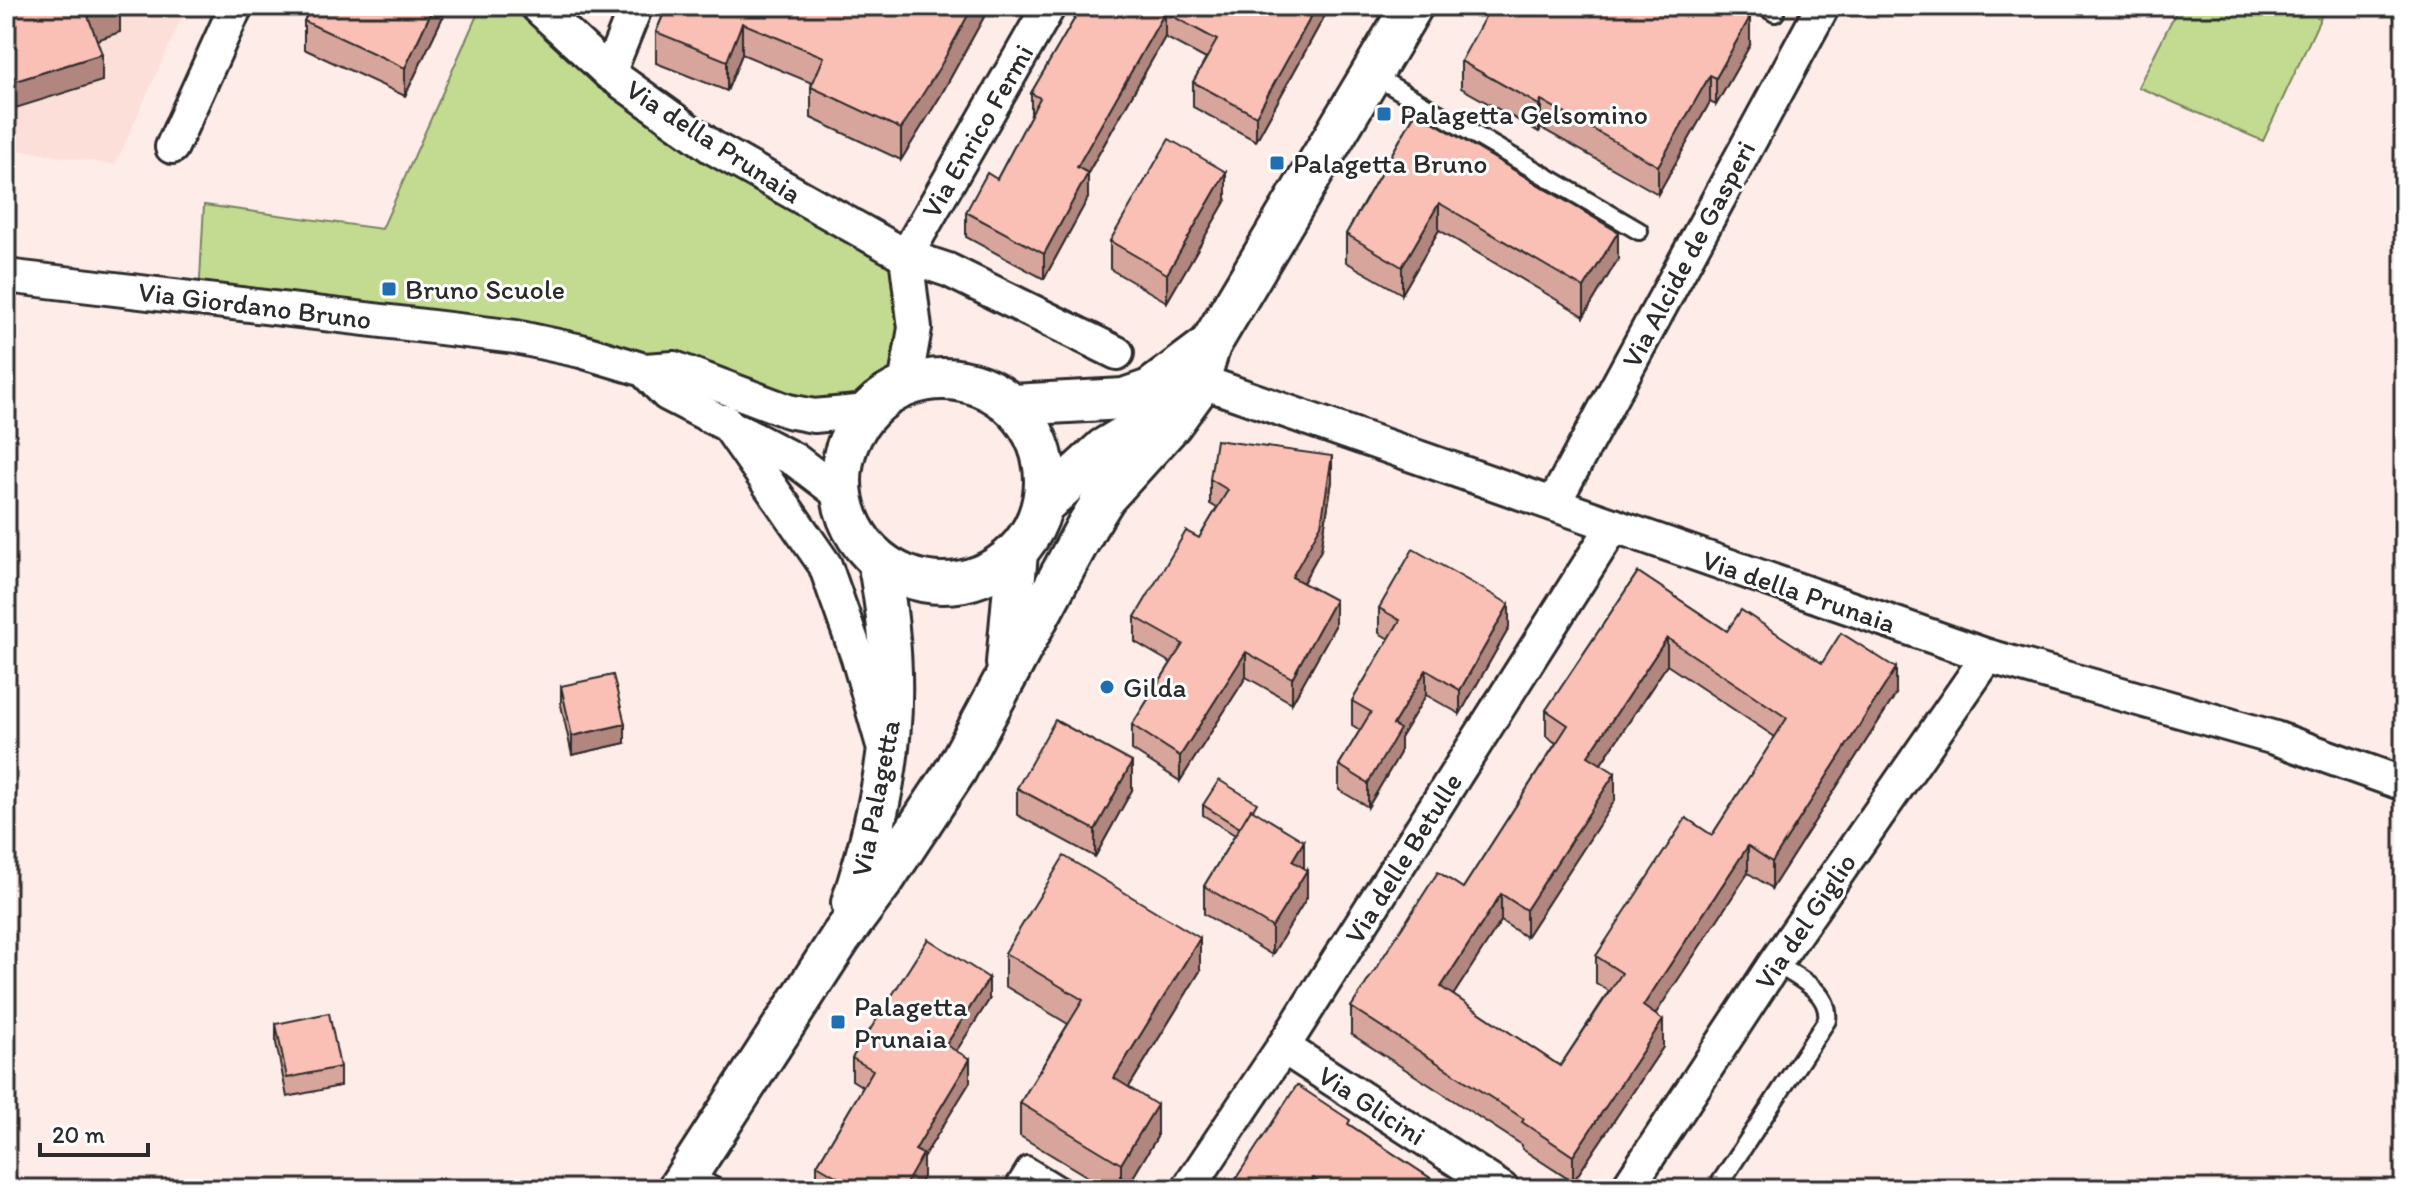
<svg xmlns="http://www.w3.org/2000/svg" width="2410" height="1195" font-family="Itim,sans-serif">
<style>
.built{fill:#fddfd9}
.green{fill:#c3db91;stroke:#77835e;stroke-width:2}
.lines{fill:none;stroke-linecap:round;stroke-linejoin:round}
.service-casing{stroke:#2b2b2b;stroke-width:22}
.minor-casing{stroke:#2b2b2b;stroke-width:38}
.tertiary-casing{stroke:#2b2b2b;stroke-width:46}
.service{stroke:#fff;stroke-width:16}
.minor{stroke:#fff;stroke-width:32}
.tertiary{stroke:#fff;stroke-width:40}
.wall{fill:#d8a59c;stroke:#2b2b2b;stroke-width:2;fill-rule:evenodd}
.shaded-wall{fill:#b0867f;stroke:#2b2b2b;stroke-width:2}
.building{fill:#fbc0b5;stroke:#2b2b2b;stroke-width:2;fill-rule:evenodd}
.poi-dot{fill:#1f6fb2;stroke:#fff;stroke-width:3}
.labels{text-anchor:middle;stroke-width:6;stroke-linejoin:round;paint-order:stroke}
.poi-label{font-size:28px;fill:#2b2b2b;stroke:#fff;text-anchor:start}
.street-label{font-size:28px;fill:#2b2b2b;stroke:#fff}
</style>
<rect width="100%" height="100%" fill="#feece9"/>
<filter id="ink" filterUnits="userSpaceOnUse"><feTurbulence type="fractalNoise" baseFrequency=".0125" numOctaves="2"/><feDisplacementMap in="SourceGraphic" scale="16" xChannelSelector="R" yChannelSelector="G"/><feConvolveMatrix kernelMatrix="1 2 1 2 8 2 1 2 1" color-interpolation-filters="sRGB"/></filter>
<g filter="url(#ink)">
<path class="built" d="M6 6H187L115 165 6 148Z"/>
<g class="green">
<path d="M481 6H537L609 73 906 256 905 385 868 411 843 414 695 375 199 297 204 205 382 229Z"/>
<path d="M2179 6H2326L2263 141 2138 87Z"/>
</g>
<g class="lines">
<defs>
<g id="service">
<path d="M1763 6 1775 13"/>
<path d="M1373 75 1639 231"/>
<path d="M689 1172 718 1189"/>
<path d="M1012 1189 1027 1165 1066 1189"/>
<path d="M1716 1189 1827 1020C1831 991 1796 977 1775 963"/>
</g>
<g id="minor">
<path d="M537 6 609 73 712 147 906 256 948 270 1117 353"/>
<path d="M609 73 636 6"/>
<path d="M172 147 236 6"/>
<path d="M906 256 1049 6"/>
<path d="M6 276 516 337 581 351 644 370 674 368 788 411 814 416 868 411"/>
<path d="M644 370 667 394 795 460 841 495"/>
<path d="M1200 381 1988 656 2275 738 2404 784"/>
<path d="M905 385 915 328 906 256"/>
<path d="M725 421 825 565 858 658 882 742"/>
<path d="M1554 503 1823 6"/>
<path d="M1283 1047 1502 1189"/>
<path d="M1188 1189 1283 1047 1614 525"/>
<path d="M1627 1189 1775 963 1988 656"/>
</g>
<g id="tertiary">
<circle cx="943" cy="481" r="102"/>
<path d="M1012 405 1124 399 1150 390 1210 345"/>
<path d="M1044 504 1104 449 1164 413"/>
<path d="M1007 663 1017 553"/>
<path d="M852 903C892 780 903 689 878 561"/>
<path d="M678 1189 841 937 884 879 956 770 1087 526 1105 497 1172 423 1196 390 1210 345 1412 6"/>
</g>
</defs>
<use href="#service" class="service-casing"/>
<use href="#minor" class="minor-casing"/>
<use href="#tertiary" class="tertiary-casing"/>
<use href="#service" class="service"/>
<use href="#minor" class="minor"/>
<use href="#tertiary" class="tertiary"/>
</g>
<g class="wall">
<path d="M312 6H448L405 96 304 49V21Z"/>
<path d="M667 6H990L941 95 901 160 811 118V87L812 83 742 54 727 91 656 63V32Z"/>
<path d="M1082 6H1330L1256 141 1193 107V82L1206 59 1165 37 1088 173V198L1044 279 966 237V212L997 179 1031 115V93Z"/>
<path d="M1750 45 1716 105 1710 102 1658 194 1541 128 1539 132 1461 88V61Z"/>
<path d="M1416 112 1618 259 1584 316 1439 230 1402 294 1346 262V234Z"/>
<path d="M1226 200 1167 302 1110 269V241Z"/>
<path d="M1210 479 1332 481 1321 550 1303 583 1335 626 1292 703 1246 677 1180 781 1132 750V725L1171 663 1135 642V617L1199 538 1217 508 1210 504Z"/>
<path d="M1638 572 1727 631 1822 663 1896 694 1772 888 1748 873 1655 1014 1663 1047 1573 1182 1522 1149V1145L1351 1034V1007L1463 888 1556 743 1546 736V710ZM1667 665 1775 737 1712 835 1596 956V983L1609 991 1560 1066 1453 995 1501 921 1526 937 1615 800 1601 764Z"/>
<path d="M1379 608 1509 628 1460 714 1426 695 1400 738V753L1368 807 1339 790V765L1360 730 1352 725V701L1389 639 1379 633Z"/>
<path d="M561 686 625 743 572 755 561 705Z"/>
<path d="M1017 788 1132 790 1095 857 1017 815Z"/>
<path d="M1203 805 1257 813 1304 868 1307 897 1272 955 1204 914V886L1235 835 1203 815Z"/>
<path d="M1005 953 1200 971 1129 1087 1157 1137 1126 1189H1108L1020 1136V1103L1068 1024 1005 986Z"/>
<path d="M989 1000 956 1051 970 1082 923 1158V1177L916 1189H819L817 1188V1165L863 1087 852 1080V1058Z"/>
<path d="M276 1024 340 1067V1086L287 1097 276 1043Z"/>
<path d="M1350 1125 1447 1189H1229Z"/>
</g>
<g class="shaded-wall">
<path d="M115 6H120V32L88 43V16Z"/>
<path d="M434 6H448L405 96V68Z"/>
<path d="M973 6H990L941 95 901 160V129Z"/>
<path d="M1317 6H1330L1256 141V116Z"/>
<path d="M1165 12V37L1077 192V167Z"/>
<path d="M1750 17V45L1716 105V78Z"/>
<path d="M742 23V54L727 91V61Z"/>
<path d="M102 54V81L6 111V84Z"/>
<path d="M1710 75V102L1658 194V166Z"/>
<path d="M1541 100V128L1539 132V105Z"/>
<path d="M1226 172V200L1167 302V274Z"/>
<path d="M1088 173V198L1044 279V254Z"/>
<path d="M1439 203V230L1402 294V267Z"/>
<path d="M1618 232V259L1584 316V288Z"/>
<path d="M1332 456V481L1321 550 1292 602V577Z"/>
<path d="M1335 600V626L1292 703V678Z"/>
<path d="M1509 604V628L1460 714V690Z"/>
<path d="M1667 638V665L1588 783V756Z"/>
<path d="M1246 652V677L1180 781V756Z"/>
<path d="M1896 668V694L1772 888V862Z"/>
<path d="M1426 670V695L1400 738V753L1368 807V783L1393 725Z"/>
<path d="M625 724V743L572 755V736Z"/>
<path d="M1132 762V790L1095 857V830Z"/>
<path d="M1615 773V800L1526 937V910Z"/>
<path d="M1304 841V869L1292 861Z"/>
<path d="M1748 846V873L1643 1033V1006Z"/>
<path d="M1307 870V897L1272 955V927Z"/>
<path d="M1501 894V921L1441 1014V987Z"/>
<path d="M1200 938V971L1114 1111V1078Z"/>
<path d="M989 978V1000L946 1067V1045Z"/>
<path d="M1663 1020V1047L1573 1182V1156Z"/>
<path d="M970 1059V1082L923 1158V1177L916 1189H903L915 1150Z"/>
<path d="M1157 1105V1137L1126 1189H1121V1164Z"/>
<path d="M1313 1178V1189H1305Z"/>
</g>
<g class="building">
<path d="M6 6H115L88 16 102 54 6 84Z"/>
<path d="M312 6H434L405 68 304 21Z"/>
<path d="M667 6H973L941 65 901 129 811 87 824 57 742 23 727 61 656 32Z"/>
<path d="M1082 6H1317L1256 116 1193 82 1217 40 1165 12 1077 167 1088 173 1044 254 966 212 987 173 997 179 1040 98 1031 93Z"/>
<path d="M1491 6H1730L1750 17 1716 78 1710 75 1658 166 1541 100 1539 105 1461 61Z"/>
<path d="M1416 112 1618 232 1584 288 1439 203 1402 267 1346 234Z"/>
<path d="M1169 139 1226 172 1167 274 1110 241Z"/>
<path d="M1216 440 1332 456 1321 525 1292 577 1335 600 1292 678 1246 652 1180 756 1132 725 1183 644 1135 617 1186 531 1199 538 1228 490 1210 479Z"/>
<path d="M1413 549 1509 604 1460 690 1426 670 1393 725 1400 729 1368 783 1339 765 1371 712 1352 701 1400 620 1379 608Z"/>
<path d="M1638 572 1727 631 1741 610 1822 663 1841 633 1896 668 1772 862 1748 846 1643 1006 1663 1020 1573 1156 1522 1122 1524 1119 1351 1007 1438 872 1463 888 1568 725 1546 710ZM1667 638 1787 718 1712 835 1686 818 1596 956 1622 973 1560 1066 1441 987 1501 894 1526 910 1615 773 1588 756Z"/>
<path d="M613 675 625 724 572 736 561 686Z"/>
<path d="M1055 720 1132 762 1095 830 1017 788Z"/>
<path d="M1219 780 1257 803 1253 810 1251 809 1240 828 1203 805Z"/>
<path d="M1251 809 1304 841 1292 861 1307 870 1272 927 1204 886Z"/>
<path d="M1064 856 1200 938 1114 1078 1157 1105 1121 1164 1020 1103 1083 1000 1005 953Z"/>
<path d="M928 939 989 978 946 1045 970 1059 915 1150 923 1154 903 1189H858L817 1165 873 1070 852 1058Z"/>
<path d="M329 1013 340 1067 287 1078 276 1024Z"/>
<path d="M1297 1085 1350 1120 1348 1124 1447 1189H1329L1313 1178 1305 1189H1229Z"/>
</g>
</g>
<g class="poi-dot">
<rect x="1376" y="106" width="16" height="16" rx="4"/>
<rect x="1269" y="155" width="16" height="16" rx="4"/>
<rect x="381" y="281" width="16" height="16" rx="4"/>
<circle cx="1107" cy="687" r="8"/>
<rect x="830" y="1014" width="16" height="16" rx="4"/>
</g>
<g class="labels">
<g class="poi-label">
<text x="1400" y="124">Palagetta Gelsomino</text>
<text x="1293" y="173">Palagetta Bruno</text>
<text x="405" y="299">Bruno Scuole</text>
<text x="1123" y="697">Gilda</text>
<text x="854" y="1016">Palagetta<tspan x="854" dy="32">Prunaia</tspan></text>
</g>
<g class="street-label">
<text transform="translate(977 131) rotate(-60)" y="10">Via Enrico Fermi</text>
<text transform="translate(714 141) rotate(33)" y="10">Via della Prunaia</text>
<text transform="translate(1688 254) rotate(-62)" y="10">Via Alcide de Gasperi</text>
<text transform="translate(255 305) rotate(7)" y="10">Via Giordano Bruno</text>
<text transform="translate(1799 591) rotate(19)" y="10">Via della Prunaia</text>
<text transform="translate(875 798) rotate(-79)" y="10">Via Palagetta</text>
<text transform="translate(1403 858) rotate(-58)" y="10">Via delle Betulle</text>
<text transform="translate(1805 921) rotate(-56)" y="10">Via del Giglio</text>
<text transform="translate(1372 1105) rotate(33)" y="10">Via Glicini</text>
</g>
</g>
<rect width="2410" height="1195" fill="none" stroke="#fff" stroke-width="32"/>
<rect x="16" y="16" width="2378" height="1163" fill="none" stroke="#2b2b2b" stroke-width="3" filter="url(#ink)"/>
<path d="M40 1143v12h108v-12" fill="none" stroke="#2b2b2b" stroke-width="4"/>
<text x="52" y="1143" font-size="24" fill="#2b2b2b" stroke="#ffffff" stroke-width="6" paint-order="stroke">20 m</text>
</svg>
